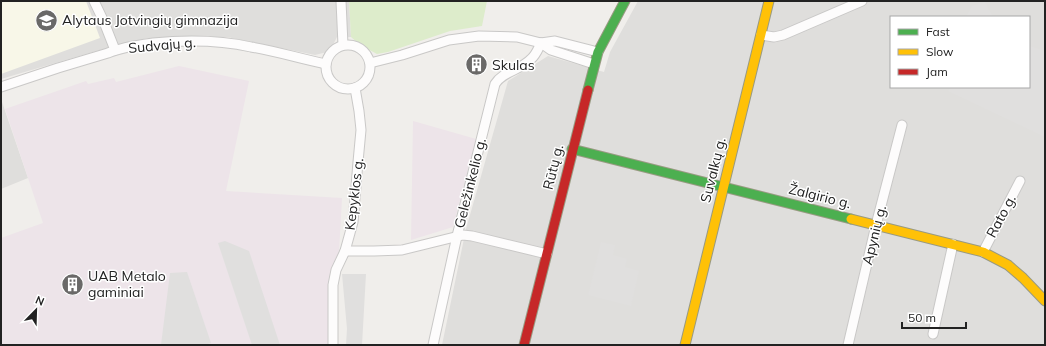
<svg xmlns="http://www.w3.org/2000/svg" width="1046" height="346" font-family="Mulish,sans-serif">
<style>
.residential{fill:#dfdedc;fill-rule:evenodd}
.industrial{fill:#ede4e9}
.education{fill:#f8f7e8}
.grass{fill:#ddeccb}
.parking{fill:#e0dfde}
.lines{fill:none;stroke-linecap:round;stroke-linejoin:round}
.street-casing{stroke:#c9c8c7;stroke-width:11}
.fast-casing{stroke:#999a82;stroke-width:11}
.slow-casing{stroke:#999a82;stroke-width:11}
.jam-casing{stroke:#999a82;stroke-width:11}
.street{stroke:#fdfcfc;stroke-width:9}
.fast{stroke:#4caf50;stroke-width:9}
.slow{stroke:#ffc107;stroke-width:9}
.jam{stroke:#c62828;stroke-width:9}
.labels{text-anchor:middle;stroke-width:3;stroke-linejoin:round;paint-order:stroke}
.poi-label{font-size:14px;fill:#222;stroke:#fff;text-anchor:start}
.street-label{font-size:14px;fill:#222;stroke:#fff}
</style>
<rect width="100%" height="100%" fill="#f0eeeb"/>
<g class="residential">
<path d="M1 1H349L351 37H337L333 45 327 52 315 55 227 37 147 38 96 51 1 79Z"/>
<path d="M638 1H1045V345H442L466 229 508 81 548 56 604 72 610 52ZM891 17H1029V87H891Z"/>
<path d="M1 99 28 178 1 189Z"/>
</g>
<g class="industrial">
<path d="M179 66 249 81 226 191 342 198 334 345H1V238L43 223 5 109 86 81 88 84 114 78 116 82Z"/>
<path d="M413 121 476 139 453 227 411 240Z"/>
</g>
<path class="education" d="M1 1H86L100 38 1 74Z"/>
<path class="grass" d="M349 1H487L482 26 450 31 388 52 377 54 360 45 351 37Z"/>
<g class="parking">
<path d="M985 2 993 17H966L972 6Z"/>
<path d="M1029 46 1045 51V137L948 91 951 87H1029Z"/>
<path d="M225 241 249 251 280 345H252L218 243Z"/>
<path d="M601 242 615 245 613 255 627 259 625 267 639 271 631 306 588 295Z"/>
<path d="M187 272 211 343 205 345H161L170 273Z"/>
<path d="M342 274H366L362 345H346L347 329Z"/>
</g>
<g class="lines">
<defs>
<g id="street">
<path d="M94 1 104 22 115 50"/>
<path d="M341 1 343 45"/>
<path d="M761 35 774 37 783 35 862 1"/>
<path d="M541 43 551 50 594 64"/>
<circle cx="348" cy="67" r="22"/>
<path d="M370 63 402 55 449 40 479 36 517 37 541 43 555 41 598 52"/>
<path d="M1 87 58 68 108 53C122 47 138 45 153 43 185 40 219 40 251 47 276 51 301 59 326 64"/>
<path d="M345 251H374L402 250 463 235 472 236 547 254"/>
<path d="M983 252 1020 181"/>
<path d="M933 334 953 244"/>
<path d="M333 345V285L336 270 345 251 353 222 358 162 361 130 359 111 355 88"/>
<path d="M433 345 457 236 495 84C503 71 521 70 531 59 536 55 538 49 541 43"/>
<path d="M848 345 876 225 902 125"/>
</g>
<g id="fast">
<path d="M588 90 598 52 625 1"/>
<path d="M572 149 851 219"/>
</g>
<g id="slow">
<path d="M851 219 983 252 1008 265 1023 278 1045 301"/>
<path d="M685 345 769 1"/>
</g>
<path id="jam" d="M524 345 588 90"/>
</defs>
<use href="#street" class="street-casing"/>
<use href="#fast" class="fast-casing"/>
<use href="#slow" class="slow-casing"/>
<use href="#jam" class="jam-casing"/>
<use href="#street" class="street"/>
<use href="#fast" class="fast"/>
<use href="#slow" class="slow"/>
<use href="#jam" class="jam"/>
</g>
<defs>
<symbol id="school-disc" viewBox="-11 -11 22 22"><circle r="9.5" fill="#6a6968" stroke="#fff"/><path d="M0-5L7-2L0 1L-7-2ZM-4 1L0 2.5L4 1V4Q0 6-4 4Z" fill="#fff"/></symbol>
<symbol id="building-disc" viewBox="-11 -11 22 22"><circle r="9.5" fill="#6a6968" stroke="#fff"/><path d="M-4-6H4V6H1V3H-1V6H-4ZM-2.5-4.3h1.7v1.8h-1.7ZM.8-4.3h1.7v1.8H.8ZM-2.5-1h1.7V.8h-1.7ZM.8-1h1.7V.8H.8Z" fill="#fff"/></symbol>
</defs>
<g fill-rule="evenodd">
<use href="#school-disc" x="34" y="8" width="25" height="25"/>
<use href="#building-disc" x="464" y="52" width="25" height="25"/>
<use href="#building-disc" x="60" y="272" width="25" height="25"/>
</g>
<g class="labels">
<g class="poi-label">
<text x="62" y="25">Alytaus Jotvingių gimnazija</text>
<text x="492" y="70">Skulas</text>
<text x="88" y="281">UAB Metalo<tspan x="88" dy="16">gaminiai</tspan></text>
</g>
<g class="street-label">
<text transform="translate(162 45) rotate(-5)" y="5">Sudvajų g.</text>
<text transform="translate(553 167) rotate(-76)" y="5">Rūtų g.</text>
<text transform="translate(713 170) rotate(-76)" y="5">Suvalkų g.</text>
<text transform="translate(470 183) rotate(-76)" y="5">Geležinkelio g.</text>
<text transform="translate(354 194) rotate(-83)" y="5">Kepyklos g.</text>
<text transform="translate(820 196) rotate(14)" y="5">Žalgirio g.</text>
<text transform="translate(1001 216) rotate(-62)" y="5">Rato g.</text>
<text transform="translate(874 235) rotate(-76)" y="5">Apynių g.</text>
</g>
</g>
<rect width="1046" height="346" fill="none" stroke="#222222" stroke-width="4"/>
<rect x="890" y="16" width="140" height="72" fill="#ffffff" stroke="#a7a7a7"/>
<rect x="898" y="29" width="20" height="6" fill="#4caf50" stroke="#a7a7a7"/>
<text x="926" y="36" font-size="12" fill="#222222">Fast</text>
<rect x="898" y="49" width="20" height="6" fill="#ffc107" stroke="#a7a7a7"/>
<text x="926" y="56" font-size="12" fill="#222222">Slow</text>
<rect x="898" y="69" width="20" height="6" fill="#c62828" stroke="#a7a7a7"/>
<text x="926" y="76" font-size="12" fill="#222222">Jam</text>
<g transform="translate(36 310) rotate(23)" stroke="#ffffff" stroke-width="3" paint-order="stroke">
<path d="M0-3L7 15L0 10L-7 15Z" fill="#222222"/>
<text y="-6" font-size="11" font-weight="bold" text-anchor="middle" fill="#222222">N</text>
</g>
<path d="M902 322v6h64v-6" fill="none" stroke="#222222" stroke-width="2"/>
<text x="908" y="322" font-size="12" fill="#222222" stroke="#ffffff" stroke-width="3" paint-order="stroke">50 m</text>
</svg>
